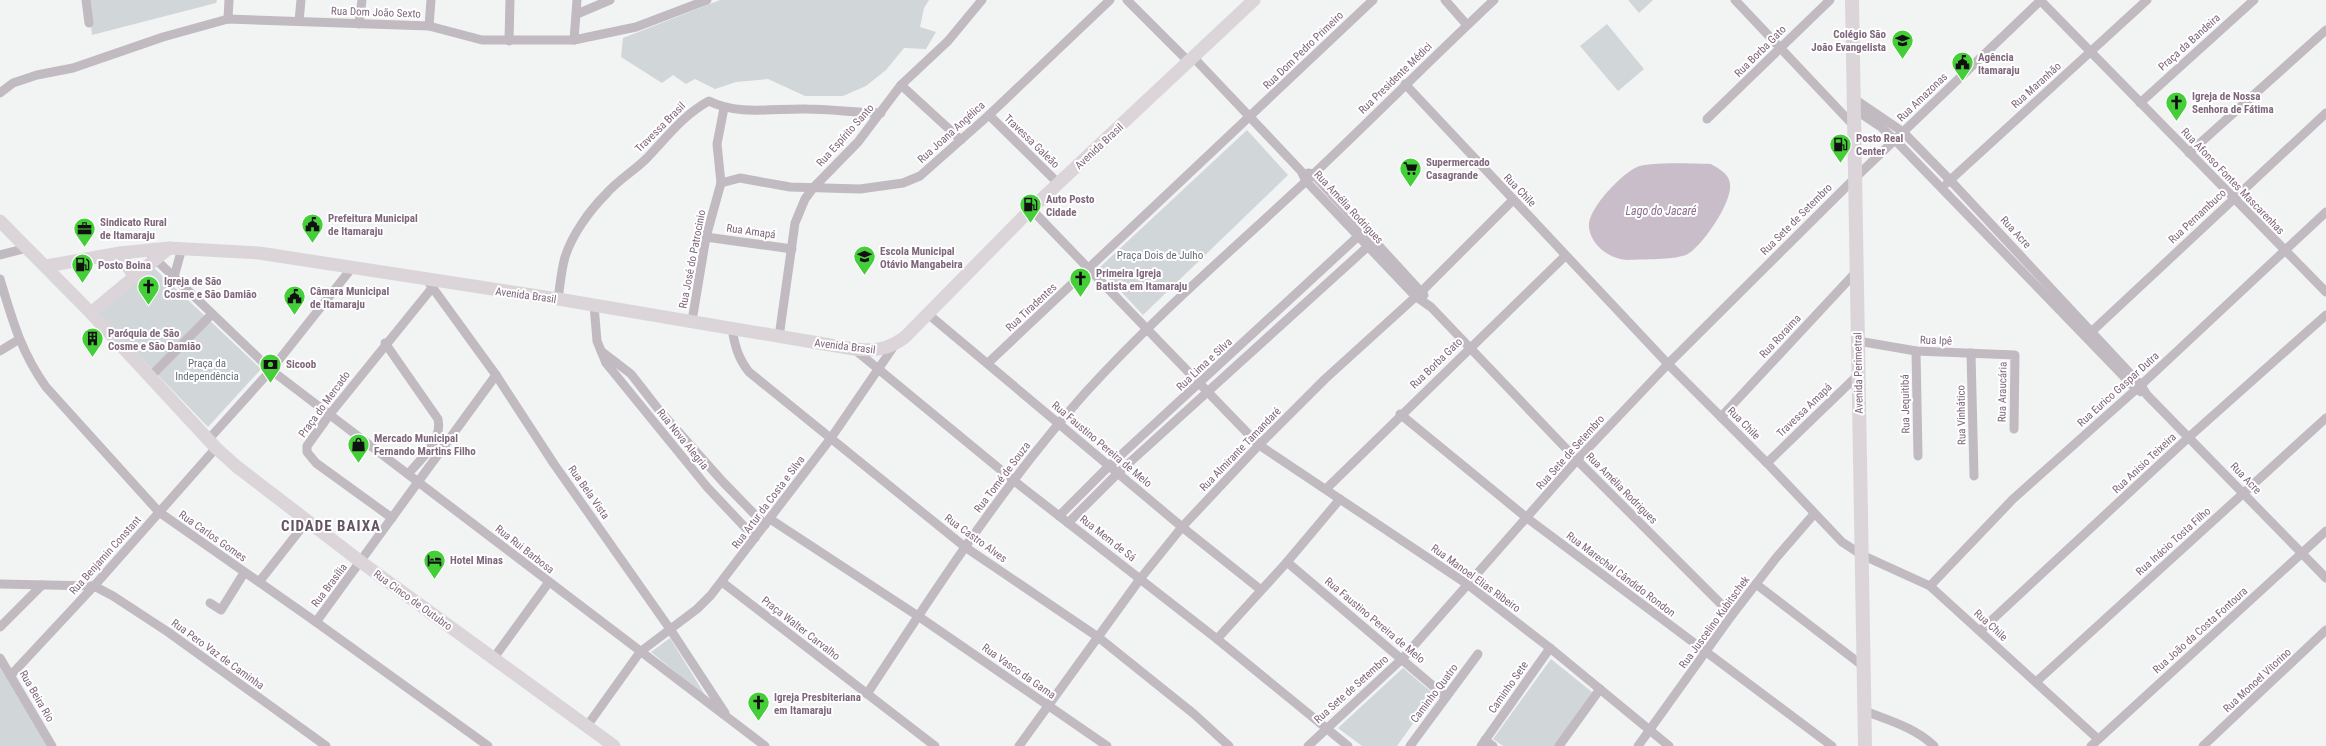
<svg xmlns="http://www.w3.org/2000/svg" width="2326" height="746" font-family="'Roboto Condensed',sans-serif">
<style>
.green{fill:#d1d6d9}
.water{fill:#c9bdca}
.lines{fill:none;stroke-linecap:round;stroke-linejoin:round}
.street{stroke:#c1bac0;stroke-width:9}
.secondary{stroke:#dbd5da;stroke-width:13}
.primary{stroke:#dbd5da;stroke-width:14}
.labels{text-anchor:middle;stroke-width:4;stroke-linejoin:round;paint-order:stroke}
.street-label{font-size:11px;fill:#7f677c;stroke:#fff}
.poi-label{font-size:11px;font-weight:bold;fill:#7f677c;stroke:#fff;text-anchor:start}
.park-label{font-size:11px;fill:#656e77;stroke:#fff}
.water-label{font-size:12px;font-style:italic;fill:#886d8a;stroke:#fff}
.district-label{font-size:15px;font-weight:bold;letter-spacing:1px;fill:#655463;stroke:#fff}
</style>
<rect width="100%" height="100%" fill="#f1f4f3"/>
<g class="green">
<path d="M88 0H217L216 3 92 35Z"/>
<path d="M720 0H929L924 8 920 27 936 32 926 49 904 48 886 70 866 86 843 96H805L768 79 736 82 715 89 695 79 686 84 673 75 662 83 621 57 623 38Z"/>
<path d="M1628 0H1653L1639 13Z"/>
<path d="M1607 24 1644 69 1618 91 1580 46Z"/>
<path d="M1247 130 1288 175 1143 315 1099 268Z"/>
<path d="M152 266 261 369 208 427 98 313Z"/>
<path d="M670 638 707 698 651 652Z"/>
<path d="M0 658 52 746H0Z"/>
<path d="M1551 659 1592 692 1556 746H1503L1493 739Z"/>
<path d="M1403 668 1434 694 1397 746H1362L1338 728Z"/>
</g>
<path class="water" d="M1711 164C1719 169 1730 174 1730 185 1732 203 1701 248 1686 255 1672 260 1644 259 1628 260 1618 260 1608 255 1601 249 1594 243 1588 233 1589 223 1592 205 1620 176 1635 168 1648 161 1695 164 1711 164Z"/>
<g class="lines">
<g class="street">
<path d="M86 0 89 23"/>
<path d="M1127 0 1189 62"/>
<path d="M1445 0 1467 25"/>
<path d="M1735 0 1854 126"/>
<path d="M2040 0 2326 292"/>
<path d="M577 14 610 0"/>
<path d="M228 19 229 0"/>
<path d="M299 21 301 0"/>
<path d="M359 24 362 0"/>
<path d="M429 26 431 0"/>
<path d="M574 40 577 0"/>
<path d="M509 41 510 0"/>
<path d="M1194 58 1301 171 1306 181 1415 296 1431 307 1577 460 1732 615"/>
<path d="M1405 84 1668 364 1767 463 1842 542 1862 555 1930 586 2098 739"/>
<path d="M901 85 961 140"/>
<path d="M0 93 13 83 37 75 73 68 163 37 228 19 429 26 482 40H574L636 27 707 0"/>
<path d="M1853 98 1903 132 1950 180 2141 385 2147 395 2326 578"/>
<path d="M2140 103 2254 0"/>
<path d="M1854 109 1881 127 1895 140 2136 389 2141 392"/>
<path d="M989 115 1059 184"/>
<path d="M1707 119 1830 0"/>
<path d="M2189 153 2326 30"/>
<path d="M1308 173 1313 174 1424 295"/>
<path d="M721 183 740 178 790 187 860 189 903 183 920 176 989 115 1110 0"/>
<path d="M1947 183 2147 0"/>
<path d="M1031 209 1259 445 1467 584 1550 648 1669 746"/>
<path d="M706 237 792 249"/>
<path d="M0 255 27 248"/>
<path d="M151 255 271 370 765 746"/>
<path d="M174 277 182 248"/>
<path d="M0 279C12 319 21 352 46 387L159 512 316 622 488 746"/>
<path d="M427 280 496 375 554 464 670 629 725 713"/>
<path d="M558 299C560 286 561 271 565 257 572 235 589 211 606 194 618 180 634 171 647 158 667 137 683 115 709 101 738 116 775 108 807 109 832 109 856 113 881 113"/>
<path d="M594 305 597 341 606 363 707 487 755 538"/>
<path d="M928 314 1182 527 1261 590"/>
<path d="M692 321 706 237 721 183 717 144 724 108"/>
<path d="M732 329C735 346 738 358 749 372L965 547 1098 637 1194 714 1229 746"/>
<path d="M2088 335 2326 113"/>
<path d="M779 337 795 223 805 199 813 188 858 142 901 85 948 41 982 0"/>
<path d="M1858 341 1916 351 2015 355 2014 429"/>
<path d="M385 343 438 419C443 440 421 459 408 474"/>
<path d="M854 349 1013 480 1217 639 1348 746"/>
<path d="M0 351 18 340"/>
<path d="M601 351 631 374 659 410 723 482 765 525"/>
<path d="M1916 351 1918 456"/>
<path d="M1971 353 1974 476"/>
<path d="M988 363 1373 0"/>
<path d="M151 376 212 314"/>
<path d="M1400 414 1527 518 1832 746"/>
<path d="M1721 417 1856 272"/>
<path d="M208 440 271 370 351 269"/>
<path d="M1767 463 1858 375"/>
<path d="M1326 489 1565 256"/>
<path d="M1059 516 1109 466 1365 230"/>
<path d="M392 518 316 463 307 452V446L330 414 432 288"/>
<path d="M770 519 918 616 1107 746"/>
<path d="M1068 523 1118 473 1375 240"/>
<path d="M1287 562 1446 697"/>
<path d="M259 582 307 521"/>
<path d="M722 582 935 746"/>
<path d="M0 584 94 586 113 596 168 632 326 746"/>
<path d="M1756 584 1863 666"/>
<path d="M1930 586 2013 499 2141 385 2326 212"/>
<path d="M210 603 221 610 244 573"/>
<path d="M316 622 496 375"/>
<path d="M0 627 42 585"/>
<path d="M1980 631 2189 437 2326 315"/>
<path d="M1217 639 1287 562 1340 499"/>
<path d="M0 658 52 746"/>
<path d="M493 659 549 582"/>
<path d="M11 675 94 586 216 448"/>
<path d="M2036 682 2326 418"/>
<path d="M867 694C935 590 1003 485 1086 392 1153 318 1230 252 1304 183 1368 123 1430 60 1494 0"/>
<path d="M1865 711C1888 720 1916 728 1934 746"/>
<path d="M587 726 640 652 697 609 711 595 831 438 894 346"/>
<path d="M1485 740 1493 746"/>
<path d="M1019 746 1140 579 1182 527 1259 445 1325 379 1422 291 1513 200"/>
<path d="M1308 746 1403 658 1577 460 1668 364 1855 178 2041 0"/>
<path d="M1410 746 1478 654"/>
<path d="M1481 746 1550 648"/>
<path d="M1559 746 1600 689"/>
<path d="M1638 746 1732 615 1776 558 1814 514"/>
<path d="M2091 746 2326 531"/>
<path d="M2203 746 2326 630"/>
</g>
<g class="secondary">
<path d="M0 221 91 313 216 448 236 466 361 562 614 746"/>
<path d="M120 253 134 276"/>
<path d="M46 266 120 253 169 248 259 253 558 299 854 349C874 351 888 350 905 337L1031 209 1254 0"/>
<path d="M91 313 169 248"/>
</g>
<path class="primary" d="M1852 0 1865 746"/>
</g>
<defs>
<symbol id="school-pin" viewBox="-11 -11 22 30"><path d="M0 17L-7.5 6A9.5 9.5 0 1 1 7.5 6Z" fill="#44ce37" stroke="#fff"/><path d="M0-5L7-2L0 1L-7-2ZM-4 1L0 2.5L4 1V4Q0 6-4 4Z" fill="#111"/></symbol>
<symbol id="civic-pin" viewBox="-11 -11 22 30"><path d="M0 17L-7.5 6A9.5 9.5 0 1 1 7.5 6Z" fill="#44ce37" stroke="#fff"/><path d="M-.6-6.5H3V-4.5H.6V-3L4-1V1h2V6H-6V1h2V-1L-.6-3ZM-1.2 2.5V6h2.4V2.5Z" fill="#111"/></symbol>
<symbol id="church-pin" viewBox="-11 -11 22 30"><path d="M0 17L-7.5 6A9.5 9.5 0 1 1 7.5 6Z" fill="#44ce37" stroke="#fff"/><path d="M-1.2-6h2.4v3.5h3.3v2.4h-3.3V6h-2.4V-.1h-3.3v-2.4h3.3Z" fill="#111"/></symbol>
<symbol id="fuel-pin" viewBox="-11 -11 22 30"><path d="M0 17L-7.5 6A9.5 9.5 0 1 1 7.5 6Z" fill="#44ce37" stroke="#fff"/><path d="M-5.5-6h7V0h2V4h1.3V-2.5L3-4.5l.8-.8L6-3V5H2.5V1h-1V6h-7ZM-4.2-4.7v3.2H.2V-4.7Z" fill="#111"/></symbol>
<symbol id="supermarket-pin" viewBox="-11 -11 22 30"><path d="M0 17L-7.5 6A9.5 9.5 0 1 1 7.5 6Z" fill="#44ce37" stroke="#fff"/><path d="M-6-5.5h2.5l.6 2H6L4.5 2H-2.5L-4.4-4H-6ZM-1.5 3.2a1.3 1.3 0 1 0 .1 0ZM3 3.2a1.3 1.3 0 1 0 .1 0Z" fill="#111"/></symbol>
<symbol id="office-pin" viewBox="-11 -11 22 30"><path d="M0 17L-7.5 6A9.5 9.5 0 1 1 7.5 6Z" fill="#44ce37" stroke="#fff"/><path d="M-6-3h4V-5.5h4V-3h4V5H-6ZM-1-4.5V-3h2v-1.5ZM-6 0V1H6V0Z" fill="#111"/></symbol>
<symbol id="building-pin" viewBox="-11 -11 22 30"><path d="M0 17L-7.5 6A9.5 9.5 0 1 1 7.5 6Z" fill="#44ce37" stroke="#fff"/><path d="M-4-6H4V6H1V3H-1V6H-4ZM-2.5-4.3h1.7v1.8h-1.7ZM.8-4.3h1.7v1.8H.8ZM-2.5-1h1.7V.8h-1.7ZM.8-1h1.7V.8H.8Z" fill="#111"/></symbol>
<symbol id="bank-pin" viewBox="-11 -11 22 30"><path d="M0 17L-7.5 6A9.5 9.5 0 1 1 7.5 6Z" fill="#44ce37" stroke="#fff"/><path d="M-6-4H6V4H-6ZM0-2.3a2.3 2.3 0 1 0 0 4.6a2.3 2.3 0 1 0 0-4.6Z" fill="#111"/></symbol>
<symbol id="shop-pin" viewBox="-11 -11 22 30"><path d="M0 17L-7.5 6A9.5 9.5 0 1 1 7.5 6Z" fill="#44ce37" stroke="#fff"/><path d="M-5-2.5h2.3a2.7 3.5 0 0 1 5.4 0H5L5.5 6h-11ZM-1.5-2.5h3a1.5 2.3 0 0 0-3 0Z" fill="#111"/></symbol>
<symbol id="hotel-pin" viewBox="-11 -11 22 30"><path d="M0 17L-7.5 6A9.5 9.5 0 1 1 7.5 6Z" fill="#44ce37" stroke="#fff"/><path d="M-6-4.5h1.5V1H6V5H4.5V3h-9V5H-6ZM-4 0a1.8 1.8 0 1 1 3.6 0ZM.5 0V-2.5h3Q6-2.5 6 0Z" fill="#111"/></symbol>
</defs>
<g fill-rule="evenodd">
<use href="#school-pin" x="1890" y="28" width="25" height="34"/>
<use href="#civic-pin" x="1950" y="50" width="25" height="34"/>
<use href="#church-pin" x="2164" y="90" width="25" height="34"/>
<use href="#fuel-pin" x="1828" y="132" width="25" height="34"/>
<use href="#supermarket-pin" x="1398" y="156" width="25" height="34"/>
<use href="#fuel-pin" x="1018" y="192" width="25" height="34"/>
<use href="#civic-pin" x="300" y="212" width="25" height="34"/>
<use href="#office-pin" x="72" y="216" width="25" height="34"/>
<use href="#school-pin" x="852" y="244" width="25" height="34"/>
<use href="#fuel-pin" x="70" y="252" width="25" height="34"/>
<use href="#church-pin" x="1068" y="266" width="25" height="34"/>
<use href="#church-pin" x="136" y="274" width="25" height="34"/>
<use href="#civic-pin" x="282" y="284" width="25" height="34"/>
<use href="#building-pin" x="80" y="326" width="25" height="34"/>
<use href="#bank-pin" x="258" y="352" width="25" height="34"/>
<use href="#shop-pin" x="346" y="432" width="25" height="34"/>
<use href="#hotel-pin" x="422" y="548" width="25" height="34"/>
<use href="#church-pin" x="746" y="690" width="25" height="34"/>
</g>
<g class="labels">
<g class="street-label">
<text transform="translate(376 12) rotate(2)" y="4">Rua Dom João Sexto</text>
<text transform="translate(2189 42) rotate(-42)" y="4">Praça da Bandeira</text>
<text transform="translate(1303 50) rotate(-44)" y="4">Rua Dom Pedro Primeiro</text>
<text transform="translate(1760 51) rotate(-45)" y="4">Rua Borba Gato</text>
<text transform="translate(1395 78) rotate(-44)" y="4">Rua Presidente Médici</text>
<text transform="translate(2036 85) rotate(-42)" y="4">Rua Maranhão</text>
<text transform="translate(1922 97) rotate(-44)" y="4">Rua Amazonas</text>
<text transform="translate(660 127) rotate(-45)" y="4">Travessa Brasil</text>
<text transform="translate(951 132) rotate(-42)" y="4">Rua Joana Angélica</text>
<text transform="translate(845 135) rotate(-48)" y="4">Rua Espírito Santo</text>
<text transform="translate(1032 141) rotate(44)" y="4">Travessa Galeão</text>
<text transform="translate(1099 146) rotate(-43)" y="4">Avenida Brasil</text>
<text transform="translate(2233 181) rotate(46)" y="4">Rua Afonso Fontes Mascarenhas</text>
<text transform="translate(1520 190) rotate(46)" y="4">Rua Chile</text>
<text transform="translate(1349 207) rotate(47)" y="4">Rua Amélia Rodrigues</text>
<text transform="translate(2197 216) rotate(-43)" y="4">Rua Pernambuco</text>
<text transform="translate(1796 219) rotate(-45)" y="4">Rua Sete de Setembro</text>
<text transform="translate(751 231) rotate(8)" y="4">Rua Amapá</text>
<text transform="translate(2016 232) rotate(47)" y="4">Rua Acre</text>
<text transform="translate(692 259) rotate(-79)" y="4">Rua José do Patrocinio</text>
<text transform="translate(526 295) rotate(8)" y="4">Avenida Brasil</text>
<text transform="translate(1031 307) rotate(-43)" y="4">Rua Tiradentes</text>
<text transform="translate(1780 336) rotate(-47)" y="4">Rua Roraima</text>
<text transform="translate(1936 340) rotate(2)" y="4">Rua Ipê</text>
<text transform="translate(845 346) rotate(7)" y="4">Avenida Brasil</text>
<text transform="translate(1436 363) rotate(-44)" y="4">Rua Borba Gato</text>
<text transform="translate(1204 364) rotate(-43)" y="4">Rua Lima e Silva</text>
<text transform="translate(1858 373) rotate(-91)" y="4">Avenida Perimetral</text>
<text transform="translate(2118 389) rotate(-42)" y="4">Rua Eurico Gaspar Dutra</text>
<text transform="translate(2002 392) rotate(-89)" y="4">Rua Araucária</text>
<text transform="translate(324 404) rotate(-54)" y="4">Praça do Mercado</text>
<text transform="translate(1905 404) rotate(-91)" y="4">Rua Jequitibá</text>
<text transform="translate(1804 410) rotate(-44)" y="4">Travessa Amapá</text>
<text transform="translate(1961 415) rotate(-91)" y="4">Rua Vinhático</text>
<text transform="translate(1744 423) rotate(45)" y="4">Rua Chile</text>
<text transform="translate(683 439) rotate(51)" y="4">Rua Nova Alegria</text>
<text transform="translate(1102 444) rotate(40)" y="4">Rua Faustino Pereira de Melo</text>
<text transform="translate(1240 449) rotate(-46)" y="4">Rua Almirante Tamandaré</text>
<text transform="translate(1570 452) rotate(-48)" y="4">Rua Sete de Setembro</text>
<text transform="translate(2144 463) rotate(-43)" y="4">Rua Anisio Teixeira</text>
<text transform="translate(1002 477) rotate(-53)" y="4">Rua Tomé de Souza</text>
<text transform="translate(2246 478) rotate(46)" y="4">Rua Acre</text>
<text transform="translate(1622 488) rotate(45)" y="4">Rua Amélia Rodrigues</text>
<text transform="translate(589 492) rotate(55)" y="4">Rua Bela Vista</text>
<text transform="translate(768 502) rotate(-53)" y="4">Rua Artur da Costa e Silva</text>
<text transform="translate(213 536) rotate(35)" y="4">Rua Carlos Gomes</text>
<text transform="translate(976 538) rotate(36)" y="4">Rua Castro Alves</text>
<text transform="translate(1108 538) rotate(38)" y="4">Rua Mem de Sá</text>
<text transform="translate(2173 541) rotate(-42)" y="4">Rua Inácio Tosta Filho</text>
<text transform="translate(525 549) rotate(38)" y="4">Rua Rui Barbosa</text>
<text transform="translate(105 555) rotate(-48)" y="4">Rua Benjamin Constant</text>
<text transform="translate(1621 574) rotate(37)" y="4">Rua Marechal Cândido Rondon</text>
<text transform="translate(1476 578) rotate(36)" y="4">Rua Manoel Elias Ribeiro</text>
<text transform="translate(329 585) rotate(-53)" y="4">Rua Brasília</text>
<text transform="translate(413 600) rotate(36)" y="4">Rua Cinco de Outubro</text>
<text transform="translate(1375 620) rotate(40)" y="4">Rua Faustino Pereira de Melo</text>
<text transform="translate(1714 622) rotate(-54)" y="4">Rua Juscelino Kubitschek</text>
<text transform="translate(1991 625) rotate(42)" y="4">Rua Chile</text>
<text transform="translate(801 628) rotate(38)" y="4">Praça Walter Carvalho</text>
<text transform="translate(2200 630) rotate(-42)" y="4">Rua João da Costa Fontoura</text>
<text transform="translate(218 654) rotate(36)" y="4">Rua Pero Vaz de Caminha</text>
<text transform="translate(1019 671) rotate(35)" y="4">Rua Vasco da Gama</text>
<text transform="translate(2257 680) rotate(-43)" y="4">Rua Monoel Vitorino</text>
<text transform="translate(1508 687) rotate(-55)" y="4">Caminho Sete</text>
<text transform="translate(1351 689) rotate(-42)" y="4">Rua Sete de Setembro</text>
<text transform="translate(1434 693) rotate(-53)" y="4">Caminho Quatro</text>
<text transform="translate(37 696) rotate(60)" y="4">Rua Beira Rio</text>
</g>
<g class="poi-label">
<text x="1886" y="38" text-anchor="end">Colégio São<tspan x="1886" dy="13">João Evangelista</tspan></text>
<text x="1978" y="61">Agência<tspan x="1978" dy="13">Itamaraju</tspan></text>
<text x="2192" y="100">Igreja de Nossa<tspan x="2192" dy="13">Senhora de Fátima</tspan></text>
<text x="1856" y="142">Posto Real<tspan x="1856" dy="13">Center</tspan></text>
<text x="1426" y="166">Supermercado<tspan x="1426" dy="13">Casagrande</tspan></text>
<text x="1046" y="203">Auto Posto<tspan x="1046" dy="13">Cidade</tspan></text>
<text x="328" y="222">Prefeitura Municipal<tspan x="328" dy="13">de Itamaraju</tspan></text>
<text x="100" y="226">Sindicato Rural<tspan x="100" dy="13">de Itamaraju</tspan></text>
<text x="880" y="255">Escola Municipal<tspan x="880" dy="13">Otávio Mangabeira</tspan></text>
<text x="98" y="269">Posto Boina</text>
<text x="1096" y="277">Primeira Igreja<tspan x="1096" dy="13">Batista em Itamaraju</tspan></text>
<text x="164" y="285">Igreja de São<tspan x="164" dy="13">Cosme e São Damião</tspan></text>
<text x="310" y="295">Câmara Municipal<tspan x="310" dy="13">de Itamaraju</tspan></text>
<text x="108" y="337">Paróquia de São<tspan x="108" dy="13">Cosme e São Damião</tspan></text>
<text x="286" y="368">Sicoob</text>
<text x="374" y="442">Mercado Municipal<tspan x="374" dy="13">Fernando Martins Filho</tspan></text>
<text x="450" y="564">Hotel Minas</text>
<text x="774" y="701">Igreja Presbiteriana<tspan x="774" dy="13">em Itamaraju</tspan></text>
</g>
<g class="park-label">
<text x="1160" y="259">Praça Dois de Julho</text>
<text x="207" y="367">Praça da<tspan x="207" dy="13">Independência</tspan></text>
</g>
<g class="water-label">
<text x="1661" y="215">Lago do Jacaré</text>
</g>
<g class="district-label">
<text x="331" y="531">CIDADE BAIXA</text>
</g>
</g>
</svg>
